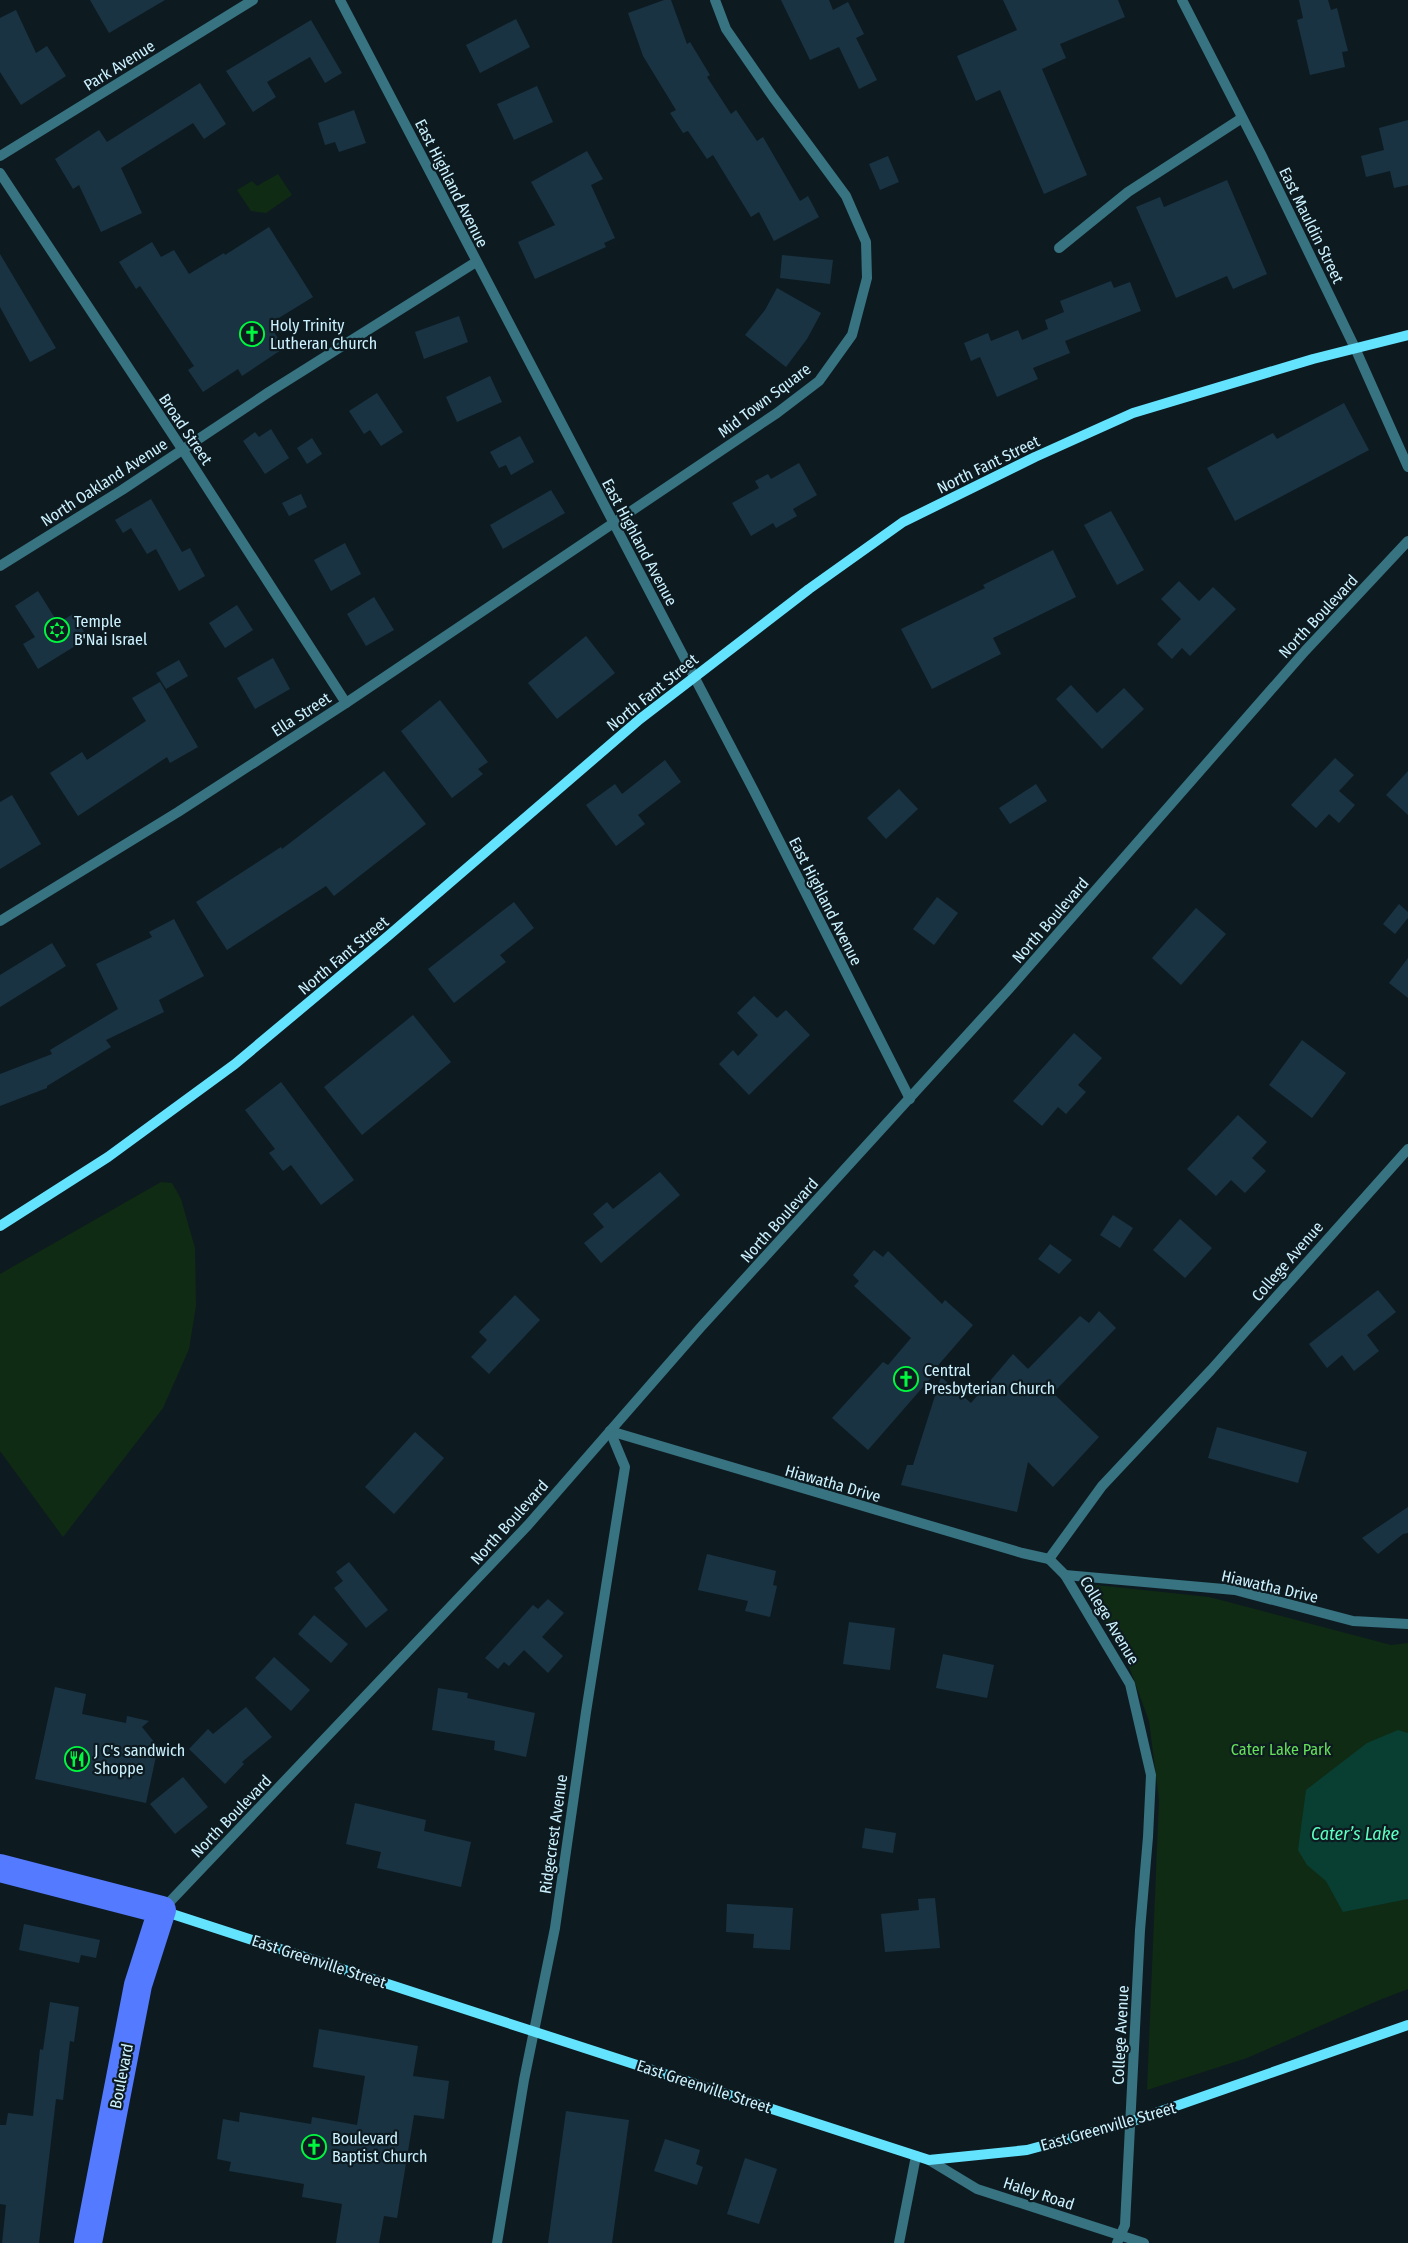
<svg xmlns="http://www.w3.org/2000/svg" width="1408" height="2243" font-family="'Fira Sans Condensed',sans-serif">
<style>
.green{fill:#102b13}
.water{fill:#093e33}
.building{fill:#193342}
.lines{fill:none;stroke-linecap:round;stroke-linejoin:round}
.minor{stroke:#387381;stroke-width:10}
.tertiary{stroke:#387381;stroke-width:10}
.secondary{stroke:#64e3ff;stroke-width:10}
.primary{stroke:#547aff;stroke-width:28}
.labels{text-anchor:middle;stroke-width:4.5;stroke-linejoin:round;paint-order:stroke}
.street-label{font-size:16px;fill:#cdf2ff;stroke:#0d1b21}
.poi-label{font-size:16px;fill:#cdf2ff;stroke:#0d1b21;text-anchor:start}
.park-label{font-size:16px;fill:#65e059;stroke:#0d1b21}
.water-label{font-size:18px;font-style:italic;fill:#5bffc0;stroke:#0d1b21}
</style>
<rect width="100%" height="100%" fill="#0d1b21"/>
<g class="green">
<path d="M278 174 292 195 266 213 251 211 237 190 252 181 257 186Z"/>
<path d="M161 1182 172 1183 181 1199 195 1248 196 1306 189 1349 163 1408 63 1537 0 1451V1274Z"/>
<path d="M1096 1585 1209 1597 1391 1645 1408 1643V1989L1377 2001 1247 2058 1147 2090 1159 1799 1149 1721 1126 1658 1089 1599Z"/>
</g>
<path class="water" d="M1398 1730 1408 1733V1899L1343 1912 1326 1881 1307 1865 1298 1850 1306 1790 1367 1743Z"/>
<g class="building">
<path d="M90 0H165L109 33Z"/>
<path d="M664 0H671L687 44 690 42 710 75 707 77 731 114 736 110 757 141 763 137 800 201 808 196 819 217 774 241 759 212 751 217 713 155 707 159 688 131 683 133 670 113 676 110 643 56 628 13Z"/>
<path d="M781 0H829L833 10 848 2 864 34 856 38 877 80 859 89 839 47 810 60Z"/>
<path d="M1003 0H1118L1125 17 1060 44 1066 58 1042 69 1087 175 1044 194 1000 90 976 101 957 56 1017 30Z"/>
<path d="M1299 0H1328L1331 10 1337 8 1348 51 1342 52 1345 67 1310 75 1297 20 1303 18Z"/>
<path d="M16 10 36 53 47 46 66 76 21 105 0 72V18Z"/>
<path d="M516 19 530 47 480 73 466 45Z"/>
<path d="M311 20 342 73 325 83 310 57 267 82 276 97 253 112 226 71Z"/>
<path d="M200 83 226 124 204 139 193 123 121 168 142 213 101 232 79 185 73 189 55 159 99 130 107 142Z"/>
<path d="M537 86 553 122 514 140 497 104Z"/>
<path d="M354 110 366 143 339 152 335 142 325 145 318 123Z"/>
<path d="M1408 120V185L1394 188 1390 171 1366 177 1361 156 1384 150 1379 128Z"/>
<path d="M587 151 603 179 591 185 615 238 604 243 606 247 535 279 518 242 555 225 531 182Z"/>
<path d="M888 156 899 182 880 190 869 164Z"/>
<path d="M1227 180 1267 274 1233 289 1227 276 1176 298 1136 207 1160 197 1164 207Z"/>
<path d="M269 227 313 297 269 324 284 348 242 376 238 369 203 392 188 370 194 366 140 286 136 289 119 262 152 242 161 257 174 250 189 274 224 253 225 255Z"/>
<path d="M0 254 56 348 30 362 0 307Z"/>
<path d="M782 255 833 260 830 284 780 278Z"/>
<path d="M1111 281 1114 288 1130 282 1141 311 1065 341 1070 353 1033 368 1038 379 997 397 980 357 971 361 964 343 988 333 991 341 1018 330 1022 340 1048 329 1045 320 1064 312 1060 301Z"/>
<path d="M777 288 821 313 807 339 786 367 745 335 765 310Z"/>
<path d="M459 316 468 342 424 359 415 332Z"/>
<path d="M490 376 502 402 457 422 446 397Z"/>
<path d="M377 393 403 432 381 446 370 430 364 434 349 411Z"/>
<path d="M1344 403 1369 450 1235 521 1207 468 1273 433 1277 439Z"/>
<path d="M271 429 289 458 265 474 243 441 255 432 259 437Z"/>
<path d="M520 436 534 462 511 475 506 465 499 468 490 452Z"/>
<path d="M312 438 322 454 307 464 297 448Z"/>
<path d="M799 463 817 495 793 509 797 516 776 528 773 523 751 536 732 503 759 488 755 481 768 474 771 479Z"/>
<path d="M551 490 565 513 503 549 490 525Z"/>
<path d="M301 494 307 507 289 516 282 503Z"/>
<path d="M151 499 182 552 190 548 205 576 179 591 156 549 147 554 131 528 123 533 115 520Z"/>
<path d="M1111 511 1144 570 1117 585 1084 525Z"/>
<path d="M345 543 361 574 331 591 314 560Z"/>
<path d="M1053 550 1076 597 993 638 1001 654 932 689 901 629 985 588 983 585Z"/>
<path d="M1179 581 1199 601 1213 587 1236 609 1190 656 1182 648 1172 659 1157 644 1181 619 1161 599Z"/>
<path d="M38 591 58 623 73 614 88 638 38 669 23 644 35 637 15 606Z"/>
<path d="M374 597 394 630 366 646 347 614Z"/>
<path d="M237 605 253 630 225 648 209 623Z"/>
<path d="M586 636 615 673 557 719 528 683Z"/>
<path d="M273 658 290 689 255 709 237 678Z"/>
<path d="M179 660 188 676 166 689 156 673Z"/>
<path d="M160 682 198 747 170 763 167 757 78 816 50 773 82 752 87 760 146 721 132 698Z"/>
<path d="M1071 685 1097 713 1124 688 1144 709 1102 749 1056 699Z"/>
<path d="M440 700 488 762 478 769 483 774 452 798 401 731Z"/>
<path d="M1335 758 1354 775 1339 791 1355 805 1339 823 1329 814 1316 828 1291 805Z"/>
<path d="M665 760 681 782 638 815 645 824 616 846 586 805 615 784 622 794Z"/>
<path d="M384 771 426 824 334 896 326 886 227 950 196 902 281 847 282 849Z"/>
<path d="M1408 771V815L1386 795Z"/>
<path d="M1036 784 1047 801 1010 824 999 808Z"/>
<path d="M899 789 918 809 886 839 867 818Z"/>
<path d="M12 795 41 844 0 869V802Z"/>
<path d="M937 897 958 913 934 945 913 929Z"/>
<path d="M514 902 534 928 500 955 506 962 454 1003 428 969Z"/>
<path d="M1399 904 1408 912V918L1395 934 1383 924Z"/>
<path d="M1196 908 1226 934 1181 985 1152 958Z"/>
<path d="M174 919 204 976 159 1000 164 1012 106 1040 111 1047 47 1086V1088L0 1106V1074L52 1054 50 1050 118 1009 96 964 152 937 149 932Z"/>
<path d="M52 943 66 966 0 1007V975Z"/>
<path d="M1408 958V998L1389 983Z"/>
<path d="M754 996 777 1018 786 1010 810 1035 749 1095 719 1064 733 1050 738 1056 758 1035 737 1013Z"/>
<path d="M413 1015 451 1062 362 1135 324 1087Z"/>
<path d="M1074 1033 1102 1058 1078 1085 1086 1092 1066 1114 1058 1107 1042 1126 1013 1101Z"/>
<path d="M1302 1040 1346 1073 1312 1118 1269 1085Z"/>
<path d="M281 1082 354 1180 321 1205 291 1165 283 1171 269 1153 275 1149 245 1110Z"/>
<path d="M1238 1115 1267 1142 1252 1158 1266 1171 1245 1193 1231 1180 1216 1196 1187 1169Z"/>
<path d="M660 1172 680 1195 601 1263 584 1243 604 1227 593 1214 607 1202 613 1209Z"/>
<path d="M1113 1215 1133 1228 1120 1248 1100 1235Z"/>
<path d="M1180 1219 1212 1248 1185 1278 1153 1250Z"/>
<path d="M1050 1244 1072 1260 1059 1274 1038 1259Z"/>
<path d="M874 1250 883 1257 888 1251 942 1304 945 1300 973 1325 934 1370 936 1372 868 1450 832 1418 883 1362 888 1365 911 1338 854 1286 859 1281 853 1275Z"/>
<path d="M1378 1290 1396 1312 1367 1335 1379 1351 1354 1371 1342 1355 1327 1368 1309 1344Z"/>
<path d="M515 1295 540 1320 489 1374 471 1357 487 1340 479 1332Z"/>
<path d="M1099 1311 1116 1328 1053 1393 1099 1437 1053 1487 1028 1462 1017 1512 901 1485 907 1465H913L941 1377 971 1403 1013 1354 1028 1369 1080 1316 1089 1323Z"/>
<path d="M1217 1427 1307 1452 1298 1483 1208 1458Z"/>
<path d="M415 1432 444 1458 394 1514 365 1487Z"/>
<path d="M1408 1507V1533L1403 1534 1378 1554 1362 1538Z"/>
<path d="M707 1554 776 1571 773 1585 777 1586 770 1617 745 1611 748 1601 698 1590Z"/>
<path d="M349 1562 388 1610 366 1628 334 1588 343 1581 336 1572Z"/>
<path d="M548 1599 564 1613 542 1637 563 1656 548 1673 524 1650 509 1666 504 1662 498 1669 485 1658 533 1605 538 1609Z"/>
<path d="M314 1615 348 1644 331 1663 298 1634Z"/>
<path d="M849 1622 895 1628 890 1670 843 1664Z"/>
<path d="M943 1654 994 1665 987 1698 936 1688Z"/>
<path d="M274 1657 310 1690 291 1711 255 1678Z"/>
<path d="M55 1687 86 1694 82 1714 126 1723 127 1716 149 1721 142 1727 158 1747 146 1803 35 1779Z"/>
<path d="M438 1688 468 1693 467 1698 535 1713 526 1757 494 1750 495 1741 432 1730Z"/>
<path d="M246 1707 272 1737 242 1762 244 1764 225 1784 189 1749 208 1729 213 1734Z"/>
<path d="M183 1777 208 1807 175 1834 150 1804Z"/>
<path d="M355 1803 426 1820 424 1831 471 1842 461 1887 377 1868 381 1852 346 1844Z"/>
<path d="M865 1828 896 1833 893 1853 862 1848Z"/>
<path d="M935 1898 940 1948 885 1952 881 1914 919 1910 918 1899Z"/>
<path d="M727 1904 793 1908 790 1950 753 1948 754 1934 726 1932Z"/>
<path d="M24 1924 100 1940 96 1958 81 1955 79 1963 19 1950Z"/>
<path d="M50 2002 79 2007 74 2042 70 2041 63 2100 56 2099 39 2243H2L6 2205 0 2204V2125H6L8 2113 33 2116 40 2049 43 2050Z"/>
<path d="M319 2029 418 2046 413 2076 449 2081 444 2119 414 2115 397 2218 384 2216 379 2243H336L342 2204 302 2197 304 2184 229 2171 231 2162 217 2159 223 2119 239 2122 240 2112 311 2124 312 2117 357 2125 365 2076 313 2067Z"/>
<path d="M566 2111 629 2120 612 2243H548Z"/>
<path d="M665 2139 700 2150 696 2164 703 2167 697 2185 654 2171Z"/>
<path d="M745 2158 777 2169 759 2224 727 2214Z"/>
</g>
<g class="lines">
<g class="minor">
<path d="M340 0 754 791 910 1099"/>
<path d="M0 156 253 0"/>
<path d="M0 173 188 458 346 703"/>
<path d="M1059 248 1128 192 1242 118"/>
<path d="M0 566 122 490 269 392 476 262"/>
<path d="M0 921 178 812 346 703 777 413 819 381 852 335 867 278 866 242 846 196 773 97 726 29 715 0"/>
<path d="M610 1431 1022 1553 1049 1559"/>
<path d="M1049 1559 1065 1575 1130 1684 1151 1775 1148 1837 1140 1930 1125 2225 1117 2243"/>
<path d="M1049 1559 1102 1486 1211 1370 1408 1149"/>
<path d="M1065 1575 1235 1590 1353 1621 1408 1624"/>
<path d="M929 2160 977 2189 1144 2243"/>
<path d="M497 2243 524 2080 555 1928 586 1712 625 1467 610 1431"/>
<path d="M899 2243 916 2156"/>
</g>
<g class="tertiary">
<path d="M1182 0 1261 154 1355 348 1408 467"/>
<path d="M162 1910 528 1525 700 1328 1009 989 1305 651 1408 541"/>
</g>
<g class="secondary">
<path d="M0 1226 108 1157 235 1064 388 936 640 719 809 589 903 522 1035 457 1133 413 1313 359 1408 335"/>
<path d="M163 1911 929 2160 1027 2150 1130 2122 1408 2025"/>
</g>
<path class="primary" d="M0 1868 162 1910 138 1985 88 2243"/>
</g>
<defs>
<symbol id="church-ring" viewBox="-11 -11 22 22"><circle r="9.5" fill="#0d1b21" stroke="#00f83f" stroke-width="1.5"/><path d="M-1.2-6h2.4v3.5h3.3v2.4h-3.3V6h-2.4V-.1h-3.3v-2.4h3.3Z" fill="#00f83f"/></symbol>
<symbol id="synagogue-ring" viewBox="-11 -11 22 22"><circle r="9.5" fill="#0d1b21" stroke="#00f83f" stroke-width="1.5"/><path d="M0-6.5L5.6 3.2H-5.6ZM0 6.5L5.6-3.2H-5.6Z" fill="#00f83f"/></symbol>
<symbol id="restaurant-ring" viewBox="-11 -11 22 22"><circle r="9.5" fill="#0d1b21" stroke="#00f83f" stroke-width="1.5"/><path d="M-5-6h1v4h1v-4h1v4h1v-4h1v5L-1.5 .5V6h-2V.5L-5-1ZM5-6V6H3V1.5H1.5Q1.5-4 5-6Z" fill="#00f83f"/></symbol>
</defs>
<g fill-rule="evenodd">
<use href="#church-ring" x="238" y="320" width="28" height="28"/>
<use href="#synagogue-ring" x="43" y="616" width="28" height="28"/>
<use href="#church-ring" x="892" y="1365" width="28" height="28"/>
<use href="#restaurant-ring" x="63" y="1745" width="28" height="28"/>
<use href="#church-ring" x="300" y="2133" width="28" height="28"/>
</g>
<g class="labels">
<g class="street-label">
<text transform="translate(119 65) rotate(-32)" y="6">Park Avenue</text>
<text transform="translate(452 183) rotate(63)" y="6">East Highland Avenue</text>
<text transform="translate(1312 225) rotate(64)" y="6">East Mauldin Street</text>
<text transform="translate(764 400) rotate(-37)" y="6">Mid Town Square</text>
<text transform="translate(186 429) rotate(56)" y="6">Broad Street</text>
<text transform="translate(988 464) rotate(-26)" y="6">North Fant Street</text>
<text transform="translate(104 482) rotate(-33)" y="6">North Oakland Avenue</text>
<text transform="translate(640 542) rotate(62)" y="6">East Highland Avenue</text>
<text transform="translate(1318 616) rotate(-47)" y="6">North Boulevard</text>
<text transform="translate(652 692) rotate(-39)" y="6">North Fant Street</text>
<text transform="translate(301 714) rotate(-33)" y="6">Ella Street</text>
<text transform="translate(826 901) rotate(63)" y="6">East Highland Avenue</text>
<text transform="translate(1050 920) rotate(-49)" y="6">North Boulevard</text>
<text transform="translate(343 955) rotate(-40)" y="6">North Fant Street</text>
<text transform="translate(779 1220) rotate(-48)" y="6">North Boulevard</text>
<text transform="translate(1287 1261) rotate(-49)" y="6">College Avenue</text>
<text transform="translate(833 1483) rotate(16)" y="6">Hiawatha Drive</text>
<text transform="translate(509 1522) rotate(-48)" y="6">North Boulevard</text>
<text transform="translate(1270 1586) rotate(13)" y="6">Hiawatha Drive</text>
<text transform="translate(1110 1620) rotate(59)" y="6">College Avenue</text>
<text transform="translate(231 1816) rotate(-46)" y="6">North Boulevard</text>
<text transform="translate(553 1834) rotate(-82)" y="6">Ridgecrest Avenue</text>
<text transform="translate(319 1961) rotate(18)" y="6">East Greenville Street</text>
<text transform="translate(1120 2035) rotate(-87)" y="6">College Avenue</text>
<text transform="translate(121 2076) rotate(-79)" y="6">Boulevard</text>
<text transform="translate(704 2086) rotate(18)" y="6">East Greenville Street</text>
<text transform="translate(1108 2126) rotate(-16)" y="6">East Greenville Street</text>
<text transform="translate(1039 2193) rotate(18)" y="6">Haley Road</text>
</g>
<g class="poi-label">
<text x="270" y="331">Holy Trinity<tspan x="270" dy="18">Lutheran Church</tspan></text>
<text x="74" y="627">Temple<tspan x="74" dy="18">B'Nai Israel</tspan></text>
<text x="924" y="1376">Central<tspan x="924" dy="18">Presbyterian Church</tspan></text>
<text x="94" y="1756">J C's sandwich<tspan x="94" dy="18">Shoppe</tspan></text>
<text x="332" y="2144">Boulevard<tspan x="332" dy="18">Baptist Church</tspan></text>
</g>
<g class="park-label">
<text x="1281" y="1755">Cater Lake Park</text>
</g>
<g class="water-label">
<text x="1355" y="1840">Cater’s Lake</text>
</g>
</g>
</svg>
